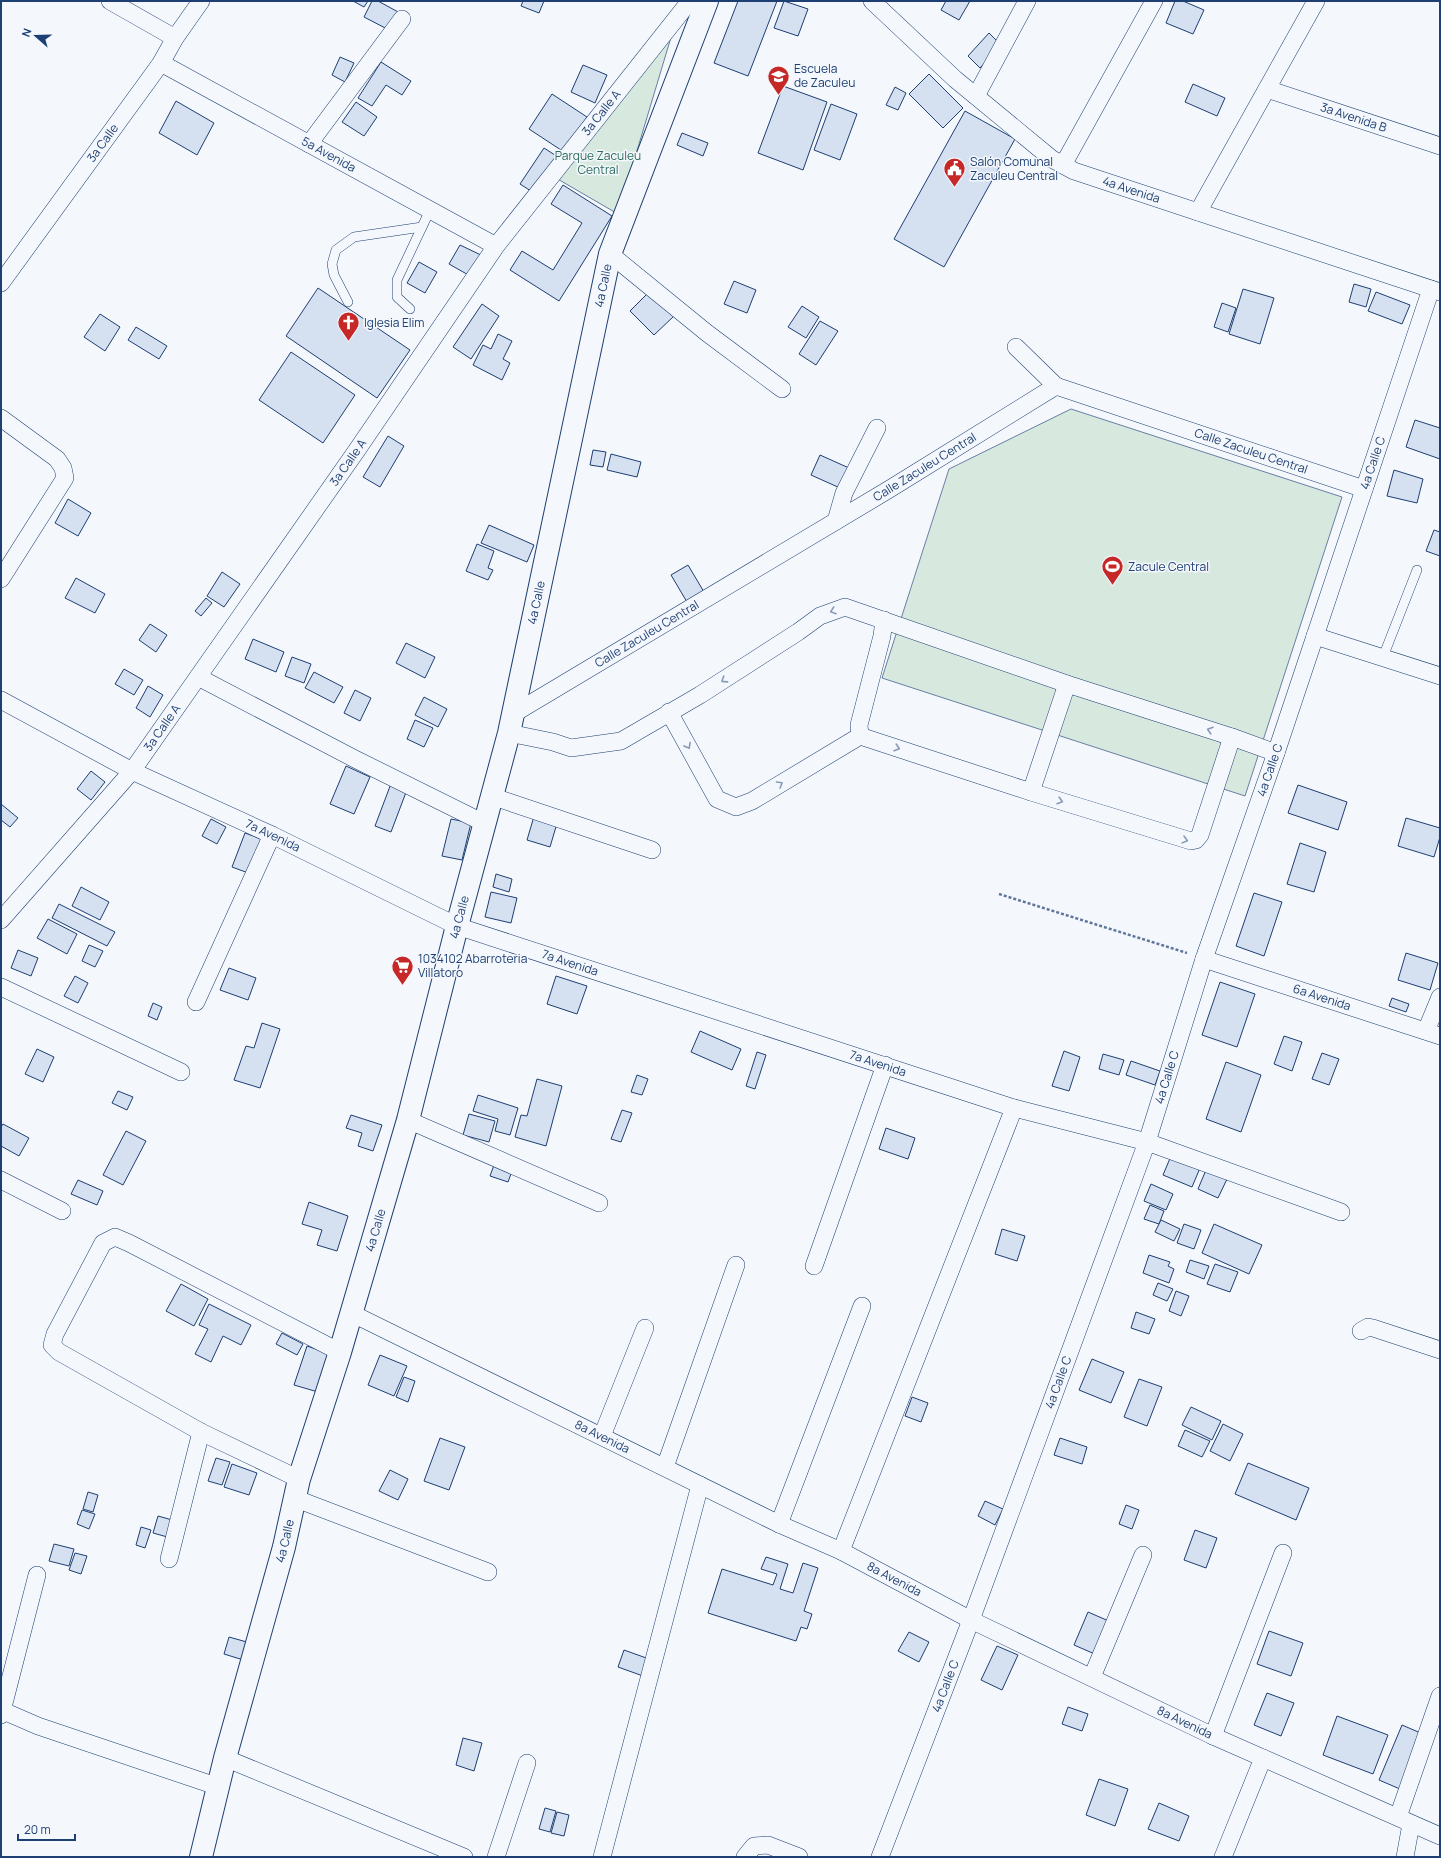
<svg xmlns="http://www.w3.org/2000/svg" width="1441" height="1858" font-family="Manrope,sans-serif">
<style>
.green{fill:#d7e8df;stroke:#687fa3}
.building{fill:#d5e0f0;stroke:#1d3f73}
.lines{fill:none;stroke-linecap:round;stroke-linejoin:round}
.service-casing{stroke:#1d3f73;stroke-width:10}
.minor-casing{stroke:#1d3f73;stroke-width:18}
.tertiary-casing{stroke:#1d3f73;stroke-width:24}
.path{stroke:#5e769c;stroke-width:2.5;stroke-dasharray:3 2;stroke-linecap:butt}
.service{stroke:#f4f7fb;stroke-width:9}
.minor{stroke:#f4f7fb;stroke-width:17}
.tertiary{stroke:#f4f7fb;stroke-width:22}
.oneway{stroke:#889bb7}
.labels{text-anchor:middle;stroke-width:3;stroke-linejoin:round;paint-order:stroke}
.poi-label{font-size:12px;fill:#1d3f73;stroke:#f4f7fb;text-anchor:start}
.street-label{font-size:12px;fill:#1d3f73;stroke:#f4f7fb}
.park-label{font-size:12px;fill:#2c6c60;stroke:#f4f7fb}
</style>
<rect width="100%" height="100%" fill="#f4f7fb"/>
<g class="green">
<path d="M675 24 618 214 549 174Z"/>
<path d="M1071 409 1342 497 1245 796 882 678 949 469Z"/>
</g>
<g class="building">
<path d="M353 1H368L364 7Z"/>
<path d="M372 1H378L400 13 391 31 364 17Z"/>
<path d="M523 1H544L539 13 521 6Z"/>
<path d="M738 1H777L748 76 714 63Z"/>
<path d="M784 1 808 9 798 36 774 28Z"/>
<path d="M946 1H970L959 20 941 10Z"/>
<path d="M1175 1H1183L1204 10 1193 34 1166 23Z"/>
<path d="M989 33 1001 45 980 68 968 56Z"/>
<path d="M340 57 354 63 345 82 332 75Z"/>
<path d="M381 62 411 81 402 95 386 85 372 106 358 98Z"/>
<path d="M583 65 607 75 595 103 571 92Z"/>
<path d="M929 74 963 108 943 128 909 94Z"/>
<path d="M1193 84 1225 98 1217 116 1185 102Z"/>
<path d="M783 86 827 102 803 170 758 153Z"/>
<path d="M895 87 906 93 898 110 886 105Z"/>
<path d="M552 94 587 117 564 152 529 129Z"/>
<path d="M176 101 214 123 197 155 159 133Z"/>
<path d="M356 102 377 117 364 136 342 122Z"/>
<path d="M831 104 857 114 840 160 814 150Z"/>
<path d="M965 111 1015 139 944 267 894 239Z"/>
<path d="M682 133 708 143 703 156 677 145Z"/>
<path d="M544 148 558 157 534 193 520 184Z"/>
<path d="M563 185 612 216 559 301 510 270 522 251 553 270 582 223 551 204Z"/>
<path d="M460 245 483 256 472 277 449 264Z"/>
<path d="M419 262 437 272 425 293 407 283Z"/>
<path d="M734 281 756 290 747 313 724 304Z"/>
<path d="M1354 284 1371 289 1366 307 1349 302Z"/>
<path d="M318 288 410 350 377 398 286 336Z"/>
<path d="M1243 289 1274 298 1260 344 1229 334Z"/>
<path d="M650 291 674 316 654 335 630 311Z"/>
<path d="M1376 292 1410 305 1402 324 1368 311Z"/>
<path d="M1222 303 1236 308 1228 332 1214 327Z"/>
<path d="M482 304 499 316 471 359 453 347Z"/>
<path d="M802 306 819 317 806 338 788 327Z"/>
<path d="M100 314 120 327 105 351 84 337Z"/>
<path d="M820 321 838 331 816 365 799 354Z"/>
<path d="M136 327 167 346 159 359 128 340Z"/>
<path d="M498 334 512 341 503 359 510 363 502 380 473 365 483 345 491 349Z"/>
<path d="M291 352 355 395 323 443 259 400Z"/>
<path d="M1415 420 1440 428V459L1406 447Z"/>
<path d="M388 436 404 446 380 487 363 477Z"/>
<path d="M593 450 606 452 603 467 590 465Z"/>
<path d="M611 454 641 462 637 477 607 470Z"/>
<path d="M820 455 849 468 840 488 811 475Z"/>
<path d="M1394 470 1423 479 1417 503 1387 496Z"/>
<path d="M68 499 91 513 78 536 55 523Z"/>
<path d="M489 525 534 545 527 562 481 543Z"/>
<path d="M1434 530 1440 532V556L1426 551Z"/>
<path d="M477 544 494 551 488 568 493 570 488 580 466 571Z"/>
<path d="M688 565 704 592 687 602 671 575Z"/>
<path d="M222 572 240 584 224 607 207 596Z"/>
<path d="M76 578 105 594 95 613 65 598Z"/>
<path d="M206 598 212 603 201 616 195 611Z"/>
<path d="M150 624 167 635 156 652 139 640Z"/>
<path d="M253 639 284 652 276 672 245 659Z"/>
<path d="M406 643 435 657 425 678 396 663Z"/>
<path d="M292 657 311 664 304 683 285 676Z"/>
<path d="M124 669 143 680 134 695 115 684Z"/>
<path d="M314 672 343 687 334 703 305 688Z"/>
<path d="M148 686 163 695 150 717 136 708Z"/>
<path d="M355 690 371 698 360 721 344 713Z"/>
<path d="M424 697 447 709 438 727 415 715Z"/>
<path d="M415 720 433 728 424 747 407 739Z"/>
<path d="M346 766 370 777 354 814 330 804Z"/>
<path d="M91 771 105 782 91 800 77 789Z"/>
<path d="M392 781 408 787 391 832 375 826Z"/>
<path d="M1298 785 1347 802 1338 830 1288 813Z"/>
<path d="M1 804 18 818 10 827 1 820Z"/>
<path d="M535 813 558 820 550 847 527 840Z"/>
<path d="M1406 818 1440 828V837L1434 857 1398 846Z"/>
<path d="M211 819 226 827 217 844 202 836Z"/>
<path d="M451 819 471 823 462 860 442 856Z"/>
<path d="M245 833 264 840 251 874 232 867Z"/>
<path d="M1300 843 1326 852 1314 892 1287 884Z"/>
<path d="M496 874 512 879 509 892 493 887Z"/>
<path d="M81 887 109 902 100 920 72 906Z"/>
<path d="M491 892 517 898 511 923 485 917Z"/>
<path d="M1254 893 1282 902 1264 956 1236 946Z"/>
<path d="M59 904 115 932 107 946 52 918Z"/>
<path d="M48 919 77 934 67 954 37 938Z"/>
<path d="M89 945 103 951 95 967 82 961Z"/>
<path d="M18 950 38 958 31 976 11 968Z"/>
<path d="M1406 953 1438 963 1430 990 1398 980Z"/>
<path d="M229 968 256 978 248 1000 220 990Z"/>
<path d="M75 976 88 983 78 1003 64 996Z"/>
<path d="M556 976 587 986 577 1014 547 1004Z"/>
<path d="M1220 982 1255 994 1237 1047 1202 1035Z"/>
<path d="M1392 998 1409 1004 1406 1012 1389 1006Z"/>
<path d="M153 1003 162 1007 157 1020 148 1016Z"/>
<path d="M262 1023 280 1029 260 1088 234 1080 246 1046 254 1048Z"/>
<path d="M700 1031 741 1049 732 1070 691 1052Z"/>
<path d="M1284 1036 1302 1042 1292 1071 1274 1064Z"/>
<path d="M37 1049 54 1057 43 1082 25 1074Z"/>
<path d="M1064 1051 1080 1057 1069 1091 1052 1086Z"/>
<path d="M757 1052 766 1055 755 1089 746 1086Z"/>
<path d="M1322 1053 1339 1059 1329 1085 1312 1079Z"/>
<path d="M1103 1054 1124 1060 1119 1075 1099 1069Z"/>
<path d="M1131 1061 1160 1071 1155 1085 1126 1075Z"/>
<path d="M1226 1062 1261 1075 1241 1132 1206 1119Z"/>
<path d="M637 1075 648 1079 642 1095 631 1092Z"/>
<path d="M537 1079 562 1086 546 1146 515 1137 521 1115 527 1116Z"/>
<path d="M118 1091 133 1097 127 1110 112 1103Z"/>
<path d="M478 1095 518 1108 510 1135 495 1131 498 1119 473 1111Z"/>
<path d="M622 1110 632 1113 621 1142 611 1139Z"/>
<path d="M469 1114 495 1121 489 1142 463 1135Z"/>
<path d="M351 1115 382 1125 373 1151 358 1146 362 1133 346 1128Z"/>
<path d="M3 1124 29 1138 19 1156 1 1146V1127Z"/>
<path d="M886 1128 915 1138 908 1159 879 1149Z"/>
<path d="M126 1131 146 1141 123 1185 103 1175Z"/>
<path d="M1171 1156 1200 1168 1192 1187 1163 1175Z"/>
<path d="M494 1165 512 1171 508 1182 490 1176Z"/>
<path d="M1206 1170 1227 1179 1218 1198 1198 1189Z"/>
<path d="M78 1180 103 1191 97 1205 71 1194Z"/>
<path d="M1151 1184 1173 1194 1166 1210 1144 1201Z"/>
<path d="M309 1202 348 1216 337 1251 317 1245 322 1230 302 1224Z"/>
<path d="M1150 1205 1164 1211 1159 1224 1144 1219Z"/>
<path d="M1161 1220 1180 1229 1174 1241 1155 1232Z"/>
<path d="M1184 1224 1201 1230 1194 1249 1177 1243Z"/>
<path d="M1214 1224 1262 1245 1249 1274 1202 1253Z"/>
<path d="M1002 1229 1025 1236 1017 1261 995 1254Z"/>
<path d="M1149 1255 1170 1262 1168 1266 1174 1269 1169 1283 1143 1273Z"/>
<path d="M1190 1260 1209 1266 1204 1279 1186 1272Z"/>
<path d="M1215 1264 1238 1272 1230 1292 1207 1284Z"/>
<path d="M1158 1283 1173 1289 1167 1301 1153 1295Z"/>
<path d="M181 1284 208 1299 194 1326 166 1311Z"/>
<path d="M1176 1291 1189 1296 1181 1316 1169 1311Z"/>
<path d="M209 1304 251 1325 241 1345 223 1336 211 1362 195 1354 208 1329 199 1325Z"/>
<path d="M1136 1312 1155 1319 1149 1334 1131 1328Z"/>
<path d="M282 1333 303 1344 297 1355 276 1344Z"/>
<path d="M307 1346 330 1354 318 1392 294 1385Z"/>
<path d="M380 1355 407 1366 394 1396 368 1385Z"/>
<path d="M1092 1359 1124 1372 1111 1403 1079 1390Z"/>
<path d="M404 1377 415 1381 408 1402 396 1397Z"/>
<path d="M1139 1379 1162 1387 1147 1426 1124 1417Z"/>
<path d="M912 1397 928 1403 921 1422 905 1416Z"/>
<path d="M1191 1407 1221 1421 1212 1440 1182 1425Z"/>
<path d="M1223 1424 1243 1434 1230 1461 1210 1451Z"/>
<path d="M1185 1430 1210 1441 1202 1457 1178 1446Z"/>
<path d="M440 1438 465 1447 449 1490 424 1481Z"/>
<path d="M1060 1438 1087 1447 1082 1464 1054 1455Z"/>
<path d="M216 1458 230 1462 222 1485 208 1481Z"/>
<path d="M1248 1463 1309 1488 1296 1520 1235 1494Z"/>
<path d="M232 1464 257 1473 249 1495 224 1487Z"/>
<path d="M390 1470 408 1479 398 1500 379 1491Z"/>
<path d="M88 1492 98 1495 93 1512 83 1509Z"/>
<path d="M985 1501 1003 1509 995 1525 978 1516Z"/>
<path d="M1126 1505 1139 1510 1132 1529 1119 1524Z"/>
<path d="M82 1510 95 1514 89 1529 77 1524Z"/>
<path d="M158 1516 176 1521 171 1538 153 1533Z"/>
<path d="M141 1527 151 1530 145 1548 136 1545Z"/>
<path d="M1195 1530 1217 1538 1206 1568 1184 1560Z"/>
<path d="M54 1544 74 1549 69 1566 49 1561Z"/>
<path d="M75 1553 87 1556 81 1574 69 1570Z"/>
<path d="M766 1557 788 1564 780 1589 793 1593 803 1563 818 1568 804 1611 812 1614 807 1629 801 1627 796 1641 708 1613 722 1569 773 1585 777 1574 761 1569Z"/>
<path d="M1088 1612 1111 1622 1097 1655 1074 1645Z"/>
<path d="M1269 1631 1303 1643 1291 1676 1257 1664Z"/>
<path d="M909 1632 929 1642 919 1662 898 1651Z"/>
<path d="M229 1637 254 1644 250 1662 224 1654Z"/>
<path d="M997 1646 1018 1655 1002 1690 981 1680Z"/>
<path d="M624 1650 649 1659 643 1676 618 1667Z"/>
<path d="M1267 1693 1294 1703 1281 1736 1254 1725Z"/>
<path d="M1068 1707 1088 1714 1082 1731 1062 1724Z"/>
<path d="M1337 1716 1388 1735 1373 1774 1323 1755Z"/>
<path d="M1402 1725 1423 1734 1400 1789 1379 1780Z"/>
<path d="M463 1738 482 1743 474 1771 456 1765Z"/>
<path d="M1099 1779 1128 1789 1115 1826 1086 1815Z"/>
<path d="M1159 1803 1189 1816 1179 1841 1148 1829Z"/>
<path d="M545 1808 556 1811 550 1832 539 1829Z"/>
<path d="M557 1812 569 1815 564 1836 551 1833Z"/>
</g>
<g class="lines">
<defs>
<g id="service">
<path d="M348 302 334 275 332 264 336 250 354 237 422 227"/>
<path d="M410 309 397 297V280L430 210"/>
<path d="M1383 657 1417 570"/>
</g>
<g id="minor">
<path d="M110 1 175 38"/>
<path id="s1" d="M872 1 955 79 1052 159 1074 171 1440 292"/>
<path id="s2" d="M161 63 496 246"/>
<path id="s3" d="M1267 89 1440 146"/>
<path d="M976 96 1027 1"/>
<path d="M309 144 402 19"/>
<path d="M1063 165 1154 1"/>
<path d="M1198 212 1316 1"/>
<path d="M610 254 707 333 782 389"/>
<path id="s4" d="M1 283 161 63 175 38 201 1"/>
<path d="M1016 347 1056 386"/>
<path d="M1 418 57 459 63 468 65 478 1 579"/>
<path d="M836 521 844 493 877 428"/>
<path d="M1315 636 1440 676"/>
<path d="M198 677 355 759 484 823"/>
<path id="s5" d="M1 700 132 771 272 835 457 926 1014 1108 1147 1142 1341 1212"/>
<path id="s6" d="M513 714 888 490 1056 386 1364 489"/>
<path d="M509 733 553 742 571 748 621 741 700 695 798 632 820 616 845 607 1067 684 1232 737 1200 835 1196 840 1191 841 1031 792 860 736 752 801 736 807 717 799 669 712"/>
<path d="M860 736 859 725 882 636 884 620"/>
<path d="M1232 737 1276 753"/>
<path d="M1031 792 1067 684"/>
<path d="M491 796 652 850"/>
<path id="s7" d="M1 920 132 771 357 450 496 246 690 1"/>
<path id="s8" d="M1204 959 1440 1036"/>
<path d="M1 987 181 1072"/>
<path d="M196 1002 272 835"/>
<path d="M1426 1031 1440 997"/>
<path d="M408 1120 599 1203"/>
<path d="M1 1180 62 1211"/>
<path d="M814 1266 885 1065"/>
<path id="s9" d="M351 1313 779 1524 841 1551 971 1620 1213 1736 1440 1836"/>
<path d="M1361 1331 1368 1327 1373 1328 1440 1350"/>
<path d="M201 1432 59 1352 52 1345 55 1334 103 1243 115 1237 129 1243 340 1352"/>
<path d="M602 1436 645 1328"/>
<path d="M665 1467 736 1265"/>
<path d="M294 1498 488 1572"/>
<path d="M779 1524 862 1306"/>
<path d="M841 1551 1014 1108"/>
<path d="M169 1559 201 1432 299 1479"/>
<path d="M1092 1677 1143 1555"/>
<path d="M1 1710 38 1726 219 1787"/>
<path d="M1 1715 37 1575"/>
<path d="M1213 1736 1283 1553"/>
<path d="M225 1758 464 1857"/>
<path d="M1398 1817 1440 1696"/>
<path d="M496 1857 527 1763"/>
<path d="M602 1857 700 1485"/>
<path d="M745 1857 754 1846 768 1845 799 1857"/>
<path id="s10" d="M880 1857 971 1620 1147 1142 1204 959 1276 753 1431 289"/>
<path d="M1223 1857 1263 1758"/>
<path d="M1405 1857 1411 1824"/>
</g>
<g id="tertiary">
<path id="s11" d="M201 1857 225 1758 284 1547 299 1479 340 1352 408 1120 457 926 509 733 610 254 707 1"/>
</g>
</defs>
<use href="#service" class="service-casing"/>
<use href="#minor" class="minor-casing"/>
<use href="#tertiary" class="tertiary-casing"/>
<path class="path" d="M999 894 1187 953"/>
<use href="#service" class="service"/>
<use href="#minor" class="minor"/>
<use href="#tertiary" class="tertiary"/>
</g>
<defs><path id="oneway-chevron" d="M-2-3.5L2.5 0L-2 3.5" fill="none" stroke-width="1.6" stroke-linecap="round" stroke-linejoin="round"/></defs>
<g class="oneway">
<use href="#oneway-chevron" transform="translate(833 611) rotate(161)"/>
<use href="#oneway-chevron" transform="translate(724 680) rotate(147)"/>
<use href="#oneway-chevron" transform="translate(1210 730) rotate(-162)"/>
<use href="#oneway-chevron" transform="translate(688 746) rotate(61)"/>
<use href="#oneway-chevron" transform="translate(897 748) rotate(18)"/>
<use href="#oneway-chevron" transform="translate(780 784) rotate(-31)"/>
<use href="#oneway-chevron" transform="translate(1060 801) rotate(17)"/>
<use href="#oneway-chevron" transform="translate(1185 840) rotate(15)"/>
</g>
<defs>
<symbol id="school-pin" viewBox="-11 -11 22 30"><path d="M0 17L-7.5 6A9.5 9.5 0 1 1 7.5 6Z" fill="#c62828" stroke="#f4f7fb"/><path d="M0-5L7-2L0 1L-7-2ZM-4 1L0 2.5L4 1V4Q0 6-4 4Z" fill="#fff"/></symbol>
<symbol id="civic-pin" viewBox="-11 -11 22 30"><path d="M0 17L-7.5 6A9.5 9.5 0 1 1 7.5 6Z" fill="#c62828" stroke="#f4f7fb"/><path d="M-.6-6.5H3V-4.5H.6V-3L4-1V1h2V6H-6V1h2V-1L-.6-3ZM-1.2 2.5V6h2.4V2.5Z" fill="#fff"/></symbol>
<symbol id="church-pin" viewBox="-11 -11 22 30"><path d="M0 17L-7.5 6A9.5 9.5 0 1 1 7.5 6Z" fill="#c62828" stroke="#f4f7fb"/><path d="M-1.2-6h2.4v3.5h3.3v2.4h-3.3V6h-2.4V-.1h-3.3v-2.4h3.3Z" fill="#fff"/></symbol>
<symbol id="stadium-pin" viewBox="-11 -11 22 30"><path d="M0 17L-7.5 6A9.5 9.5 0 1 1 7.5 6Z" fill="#c62828" stroke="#f4f7fb"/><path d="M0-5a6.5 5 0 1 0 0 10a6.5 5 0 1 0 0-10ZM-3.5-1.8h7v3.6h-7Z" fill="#fff"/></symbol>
<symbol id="supermarket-pin" viewBox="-11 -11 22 30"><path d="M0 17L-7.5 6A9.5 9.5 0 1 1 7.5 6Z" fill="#c62828" stroke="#f4f7fb"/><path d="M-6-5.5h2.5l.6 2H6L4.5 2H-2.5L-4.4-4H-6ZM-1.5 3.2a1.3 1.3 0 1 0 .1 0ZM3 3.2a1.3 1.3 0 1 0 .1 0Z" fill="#fff"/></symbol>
</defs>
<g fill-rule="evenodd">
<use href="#school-pin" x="766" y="64" width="25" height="34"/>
<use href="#civic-pin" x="942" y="156" width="25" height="34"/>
<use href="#church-pin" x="336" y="310" width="25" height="34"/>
<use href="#stadium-pin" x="1100" y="554" width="25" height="34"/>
<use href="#supermarket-pin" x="390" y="954" width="25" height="34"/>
</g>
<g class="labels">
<g class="poi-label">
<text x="794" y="73">Escuela<tspan x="794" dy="14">de Zaculeu</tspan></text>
<text x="970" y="166">Salón Comunal<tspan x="970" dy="14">Zaculeu Central</tspan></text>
<text x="364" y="327">Iglesia Elim</text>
<text x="1128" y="571">Zacule Central</text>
<text x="418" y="963">1034102 Abarroteria<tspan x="418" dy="14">Villatoro</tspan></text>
</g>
<g class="street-label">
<text dy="4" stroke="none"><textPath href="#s7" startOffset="1007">3a Calle A</textPath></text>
<text dy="4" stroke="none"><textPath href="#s3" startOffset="91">3a Avenida B</textPath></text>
<text dy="4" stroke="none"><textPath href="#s4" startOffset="173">3a Calle</textPath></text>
<text dy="4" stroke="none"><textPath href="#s2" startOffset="191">5a Avenida</textPath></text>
<text dy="4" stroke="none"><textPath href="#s1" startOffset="325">4a Avenida</textPath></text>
<text dy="4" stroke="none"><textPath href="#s11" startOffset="1623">4a Calle</textPath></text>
<text dy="4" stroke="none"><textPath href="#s6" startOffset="840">Calle Zaculeu Central</textPath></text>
<text dy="4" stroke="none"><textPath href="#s7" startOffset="575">3a Calle A</textPath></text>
<text dy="4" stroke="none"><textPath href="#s10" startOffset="1479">4a Calle C</textPath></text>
<text dy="4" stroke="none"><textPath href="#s6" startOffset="480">Calle Zaculeu Central</textPath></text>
<text dy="4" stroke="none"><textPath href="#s11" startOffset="1299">4a Calle</textPath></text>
<text dy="4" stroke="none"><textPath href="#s6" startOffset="156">Calle Zaculeu Central</textPath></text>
<text dy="4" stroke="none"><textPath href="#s7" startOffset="251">3a Calle A</textPath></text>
<text dy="4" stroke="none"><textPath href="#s10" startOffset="1155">4a Calle C</textPath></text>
<text dy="4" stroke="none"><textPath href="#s5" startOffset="304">7a Avenida</textPath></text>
<text dy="4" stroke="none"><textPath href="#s11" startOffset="975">4a Calle</textPath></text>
<text dy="4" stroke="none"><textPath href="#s5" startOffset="628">7a Avenida</textPath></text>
<text dy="4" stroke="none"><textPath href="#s8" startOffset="124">6a Avenida</textPath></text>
<text dy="4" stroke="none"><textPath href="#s5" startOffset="952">7a Avenida</textPath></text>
<text dy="4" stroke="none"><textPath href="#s10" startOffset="831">4a Calle C</textPath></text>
<text dy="4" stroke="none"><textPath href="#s11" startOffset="651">4a Calle</textPath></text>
<text dy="4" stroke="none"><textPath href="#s10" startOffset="507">4a Calle C</textPath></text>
<text dy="4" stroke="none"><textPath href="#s9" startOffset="280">8a Avenida</textPath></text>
<text dy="4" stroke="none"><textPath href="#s11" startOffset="327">4a Calle</textPath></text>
<text dy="4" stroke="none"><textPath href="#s9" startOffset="605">8a Avenida</textPath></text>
<text dy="4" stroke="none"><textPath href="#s10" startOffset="183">4a Calle C</textPath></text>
<text dy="4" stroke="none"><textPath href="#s9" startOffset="929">8a Avenida</textPath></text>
</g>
<g class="park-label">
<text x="598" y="160">Parque Zaculeu<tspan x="598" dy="14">Central</tspan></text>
</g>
</g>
<rect width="1441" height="1858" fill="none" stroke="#1d3f73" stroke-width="4"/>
<g transform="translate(36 36) rotate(290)" stroke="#f4f7fb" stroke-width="3" paint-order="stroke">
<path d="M0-3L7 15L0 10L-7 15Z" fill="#1d3f73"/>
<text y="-6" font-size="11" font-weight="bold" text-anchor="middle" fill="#1d3f73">N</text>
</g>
<path d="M18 1834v6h57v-6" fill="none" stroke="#1d3f73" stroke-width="2"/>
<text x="24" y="1834" font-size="12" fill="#1d3f73" stroke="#f4f7fb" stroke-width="3" paint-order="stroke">20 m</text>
</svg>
